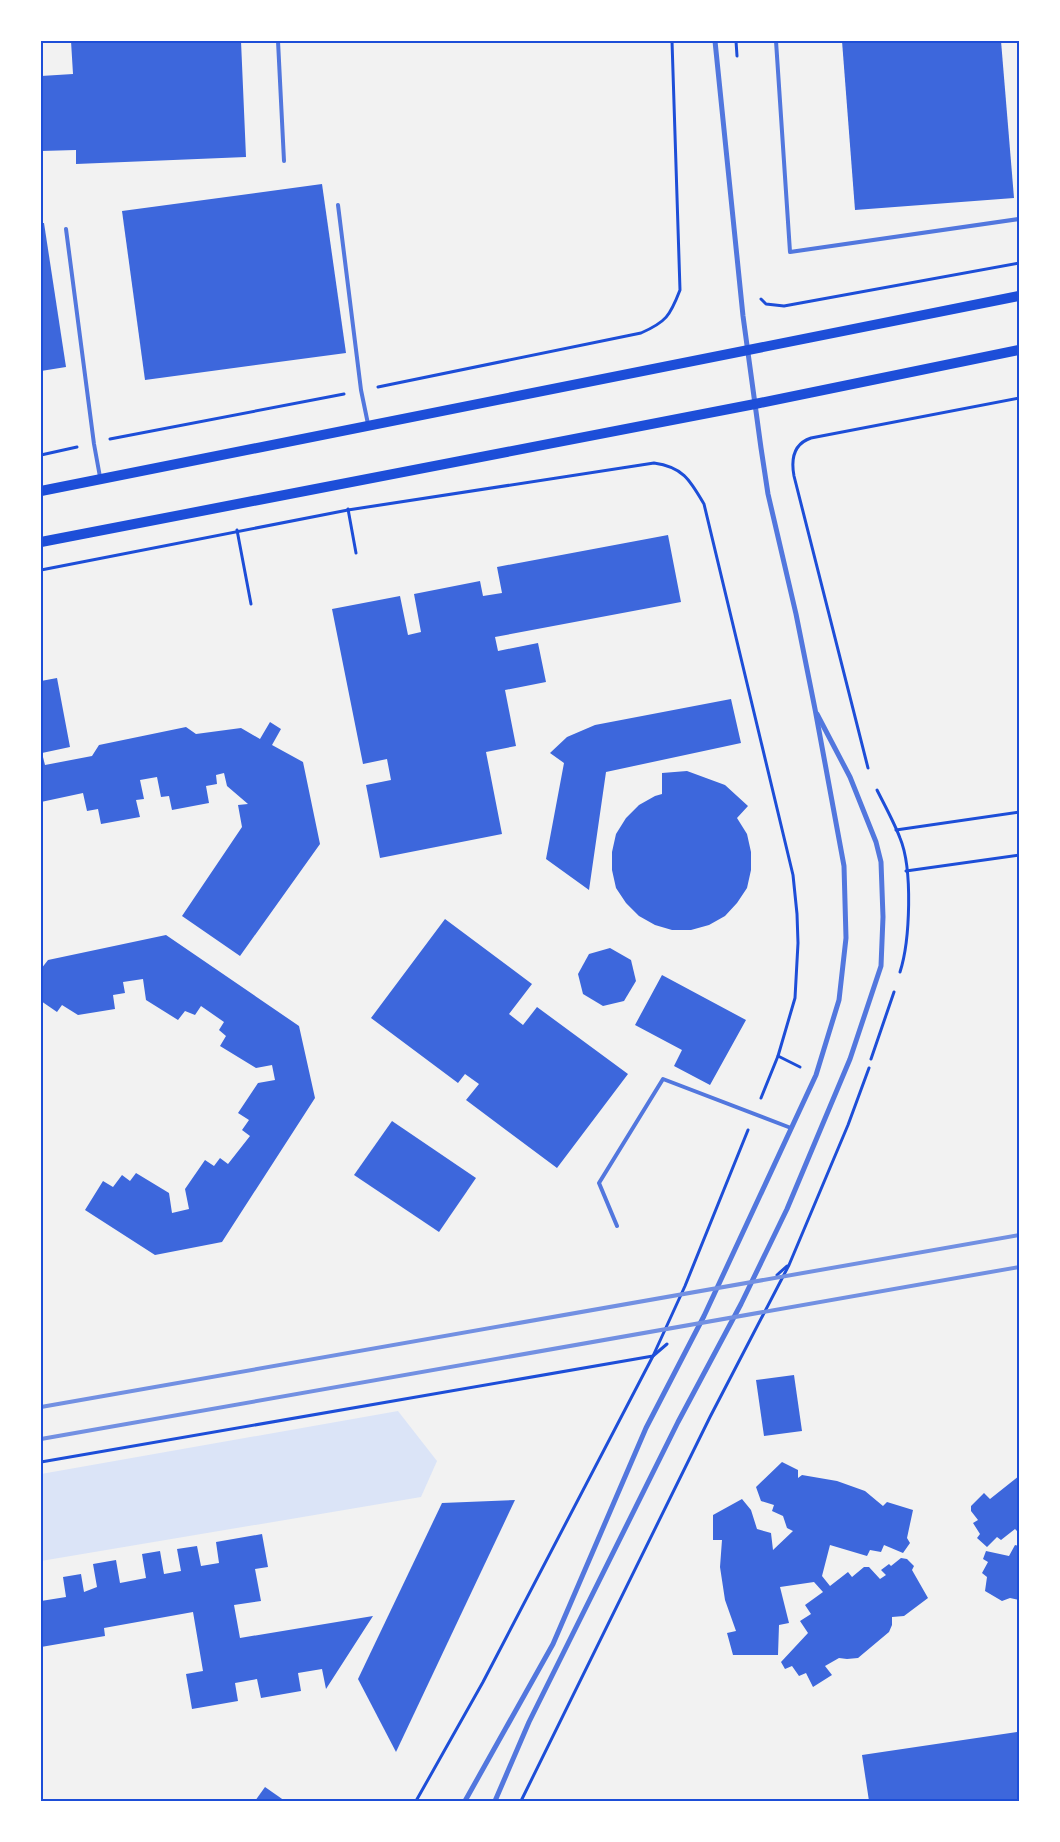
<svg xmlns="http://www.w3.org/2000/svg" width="1060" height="1842" font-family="'Roboto Serif',serif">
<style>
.green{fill:#dbe4f7}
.building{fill:#3d67dc}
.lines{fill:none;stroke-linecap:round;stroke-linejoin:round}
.path{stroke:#1d4ed8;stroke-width:3}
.service{stroke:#5277de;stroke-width:4}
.minor{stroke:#5277de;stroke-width:5}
.secondary{stroke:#1d4ed8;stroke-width:10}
.rail{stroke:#7290e2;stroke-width:4}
.neatline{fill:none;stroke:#1d4ed8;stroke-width:2}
</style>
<rect width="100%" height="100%" fill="#f2f2f2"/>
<path class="green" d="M398 1411 437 1461 421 1497 41 1561V1474Z"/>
<g class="building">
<path d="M71 41H241L246 157 76 164V150L41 151V76L73 74Z"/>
<path d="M842 41H1001L1014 198 855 210Z"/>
<path d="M322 184 346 353 145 380 122 211Z"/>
<path d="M41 223H44L66 367 41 371Z"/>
<path d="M668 535 681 602 495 637 498 651 538 643 546 682 505 690 516 746 486 752 502 834 380 858 366 785 391 780 387 759 363 764 332 609 400 596 408 635 421 632 414 594 480 581 483 596 502 593 497 567Z"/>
<path d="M57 678 70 747 42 753 45 765 92 756 99 745 186 727 196 734 241 728 260 739 270 722 281 729 272 745 303 762 320 844 240 956 182 916 242 827 238 805 248 804 227 786 224 773 216 775 217 784 206 786 209 803 172 810 169 796 161 797 157 777 140 780 144 799 136 800 140 817 101 824 98 809 87 811 83 793 41 802V681Z"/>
<path d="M731 699 741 743 606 772 589 890 546 859 564 763 550 753 567 737 595 725Z"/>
<path d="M687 771 725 785 748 806 737 818 747 834 751 852V870L747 888 737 903 725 916 709 925 691 930H672L655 925 639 916 626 903 616 888 612 870V852L616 834 626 818 639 805 655 796 662 794V773Z"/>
<path d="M445 919 532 984 509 1014 523 1025 537 1007 628 1074 557 1168 466 1100 479 1084 465 1074 458 1083 371 1018Z"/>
<path d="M166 935 299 1026 315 1098 222 1242 155 1255 85 1210 103 1181 113 1187 122 1175 130 1181 136 1173 169 1193 172 1213 189 1209 185 1189 205 1160 214 1166 220 1158 228 1164 250 1136 242 1130 249 1120 238 1113 258 1083 275 1080 272 1065 256 1068 220 1046 226 1036 219 1030 224 1022 201 1006 195 1015 185 1011 178 1020 146 1000 143 979 123 982 125 993 113 995 115 1009 78 1015 62 1005 57 1012 41 1001V969L48 960Z"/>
<path d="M610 948 631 960 636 981 624 1001 603 1006 583 994 578 974 589 954Z"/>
<path d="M662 975 746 1020 710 1085 674 1066 682 1050 635 1025Z"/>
<path d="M392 1121 476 1178 439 1232 354 1175Z"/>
<path d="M794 1375 802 1431 764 1436 756 1380Z"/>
<path d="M782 1462 798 1470V1478L802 1475 837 1481 865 1491 883 1506 887 1502 913 1510 907 1538 910 1543 903 1553 884 1545 881 1552 870 1550 867 1556 830 1545 822 1576 830 1586 848 1572 852 1577 864 1567H869L880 1579 886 1575 881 1570 889 1564 891 1566 901 1558 907 1559 914 1566 912 1570 928 1598 904 1616 892 1617V1625L889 1632 858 1658 847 1659 839 1658 825 1666 832 1675 813 1687 806 1673 799 1676 792 1666 785 1669 781 1662 808 1633 800 1621 811 1614 805 1605 823 1592 814 1582 780 1587 789 1623 779 1625 778 1655H733L727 1633 736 1631 725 1600 720 1567 722 1540H713V1515L742 1499 751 1510 757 1529 771 1533 773 1550 793 1531 787 1528 783 1516 772 1511 774 1505 761 1501 756 1487Z"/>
<path d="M1019 1476V1533L1015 1529 1001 1540 997 1537 987 1547 977 1538 980 1534 973 1523 978 1520 971 1511V1506L984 1493 990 1499Z"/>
<path d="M515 1500 396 1752 358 1679 442 1503Z"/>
<path d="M262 1534 268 1567 255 1569 261 1601 234 1605 240 1638 373 1616 326 1689 322 1669 298 1673 301 1691 261 1698 257 1679 235 1683 238 1701 192 1709 186 1674 203 1671 193 1612 104 1628 105 1636 41 1647V1601L66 1597 63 1577 81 1574 84 1592 97 1587 93 1564 116 1560 120 1583 146 1578 142 1554 160 1551 164 1574 181 1571 177 1549 197 1546 201 1566 219 1563 216 1542Z"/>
<path d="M1015 1545 1019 1546V1600L1010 1598 1002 1601 985 1591 987 1577 982 1573 988 1562 983 1559 986 1551 1009 1556Z"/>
<path d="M1017 1732 1019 1746V1801H869L862 1755Z"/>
<path d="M265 1787 285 1801H255Z"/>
</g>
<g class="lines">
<g class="path">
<path d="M736 41 737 56"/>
<path d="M761 299 766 304 784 306 1019 263"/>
<path d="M378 387 641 333C666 322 670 316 680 290L672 41"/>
<path d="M110 439 344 394"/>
<path d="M41 455 77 447"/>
<path d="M348 509 356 553"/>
<path d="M237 530 251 604"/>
<path d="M41 570 348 510 654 463C683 467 690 480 704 504L793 875 797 914 798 943 795 998 778 1056 761 1098"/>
<path d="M868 768 794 476C791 460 793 444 811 438L1019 398"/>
<path d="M877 790C885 806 894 822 900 838 913 869 910 941 900 972"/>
<path d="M896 830 1019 812"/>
<path d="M906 871 1019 855"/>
<path d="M778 1056 800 1067"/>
<path d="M871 1059 894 992"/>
<path d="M777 1275 787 1266"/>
<path d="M41 1462 653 1356 667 1344"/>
<path d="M416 1801 483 1682 653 1356 685 1286 748 1130"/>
<path d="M521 1801 710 1417 789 1265 848 1125 869 1068"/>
</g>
<g class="service">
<path d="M278 41 284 161"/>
<path d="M776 41 790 252 1019 219"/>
<path d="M338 205 361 390 368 424"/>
<path d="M66 229 94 444 100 477"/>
<path d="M617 1226 599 1183 663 1079 791 1128"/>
</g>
<g class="minor">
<path d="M465 1801 553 1644 646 1428 704 1316 816 1075 839 1000 846 938 844 866 815 709 796 614 768 494 761 448 743 316 715 41"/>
<path d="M495 1801 529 1722 678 1422 741 1304 787 1209 850 1059 881 966 883 917 881 862 876 842 850 777 817 714"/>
</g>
<g class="secondary">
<path d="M41 491 1019 296"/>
<path d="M41 542 755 404 1019 350"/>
</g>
<g class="rail">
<path d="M41 1407 1019 1235"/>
<path d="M41 1439 1019 1267"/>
</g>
</g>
<rect width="1060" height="1842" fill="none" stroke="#ffffff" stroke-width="85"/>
<rect x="42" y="42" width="976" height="1758" class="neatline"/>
</svg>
